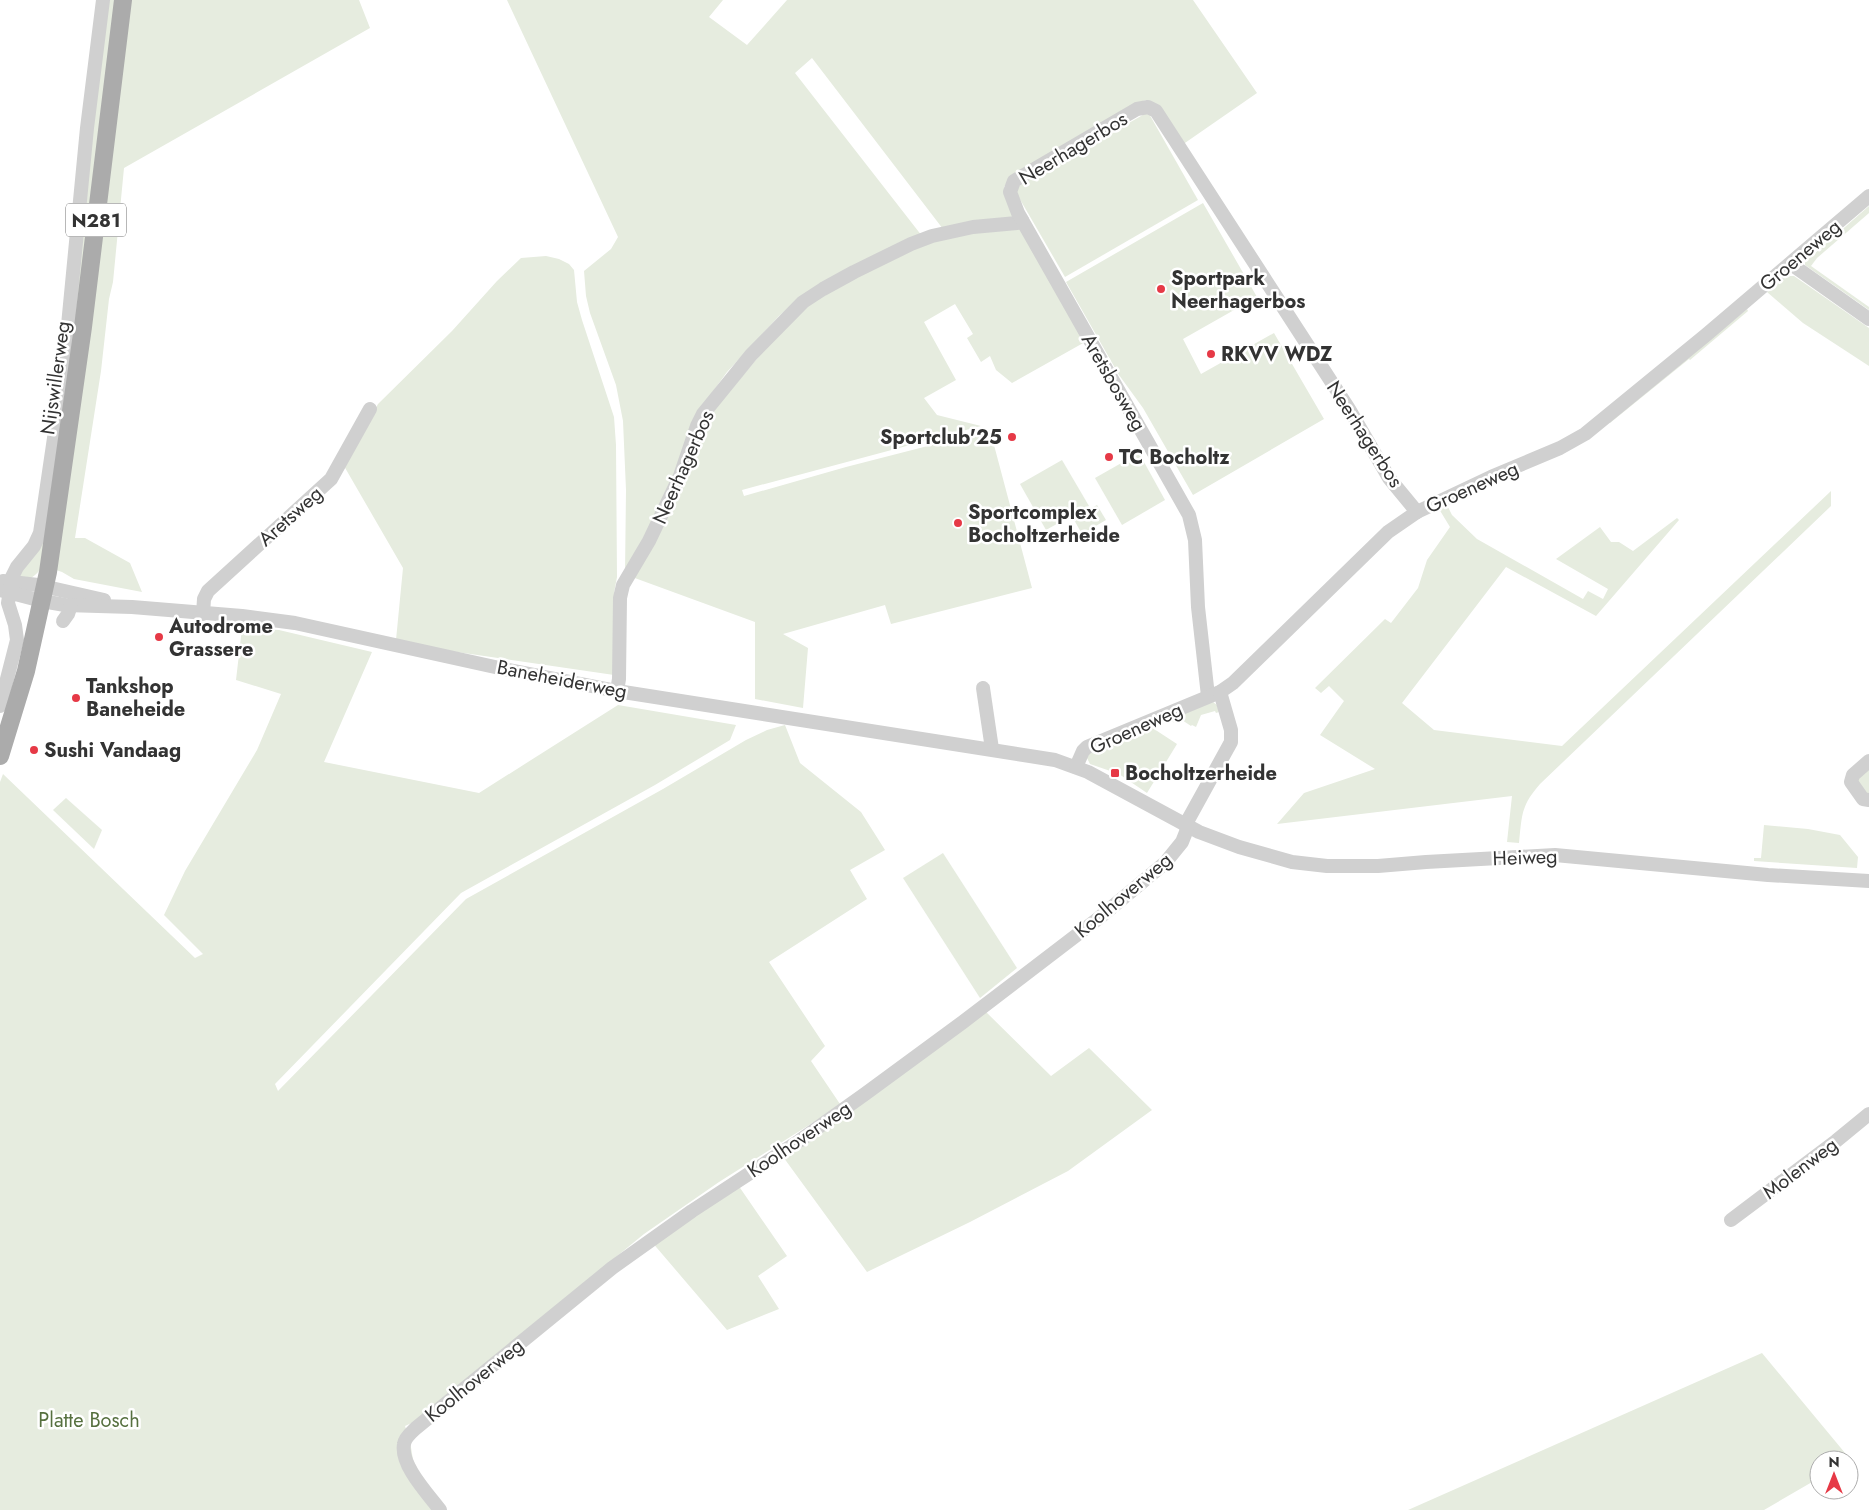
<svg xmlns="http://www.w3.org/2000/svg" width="1869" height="1510" font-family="Jost,sans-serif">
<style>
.green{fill:#e6ecdf}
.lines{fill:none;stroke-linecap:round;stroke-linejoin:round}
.minor{stroke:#d0d0d0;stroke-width:14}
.major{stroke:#ababab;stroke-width:18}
.poi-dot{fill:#e63946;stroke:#fff;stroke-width:2}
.labels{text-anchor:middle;stroke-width:5;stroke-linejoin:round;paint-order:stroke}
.shield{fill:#fff;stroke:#707070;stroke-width:1}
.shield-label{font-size:19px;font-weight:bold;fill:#333}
.street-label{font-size:20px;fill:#333;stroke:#fff}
.poi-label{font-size:20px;font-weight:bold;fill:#333;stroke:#fff;text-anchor:start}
.park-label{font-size:20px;fill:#56703f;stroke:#fff}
</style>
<rect width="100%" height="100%" fill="#fff"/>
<g class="green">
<path d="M105 0H116L87 239 42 567C36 575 32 580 21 579L18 573 40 545Z"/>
<path d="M129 0H359L370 28 124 168 113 282 109 299 101 371 75 538H85L130 563 142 592 74 579 62 572 56 570Z"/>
<path d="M507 0H723L709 17 747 45 787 0H1193L1257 93 1182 145 1153 103 1147 100 1143 101 1010 179 1004 187 1005 194 1014 217 943 229 812 58 795 73 922 236 796 301 779 316 727 372 698 412 676 478 625 573 626 490 623 421 616 385 590 313 586 296 584 271 611 249 618 237Z"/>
<path d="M1148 112 1198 200 1065 277 1014 189Z"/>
<path d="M1203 203 1257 297 1183 339 1201 374 1274 333 1324 419 1193 495 1143 408 1119 375 1066 282Z"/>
<path d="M1869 206V213L1817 258 1811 266 1869 307V310L1805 265V262Z"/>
<path d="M1016 225 1024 230 1085 342 1012 383 996 370 990 356 981 362 967 338 973 334 955 304 924 322 956 380 924 398 937 415 981 426 742 490 744 496 846 467 990 430 1032 588 891 624 885 605 783 634 808 648 803 708 755 699V622L632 577 699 427 801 307 924 242Z"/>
<path d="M546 256 559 259 569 264 574 270 577 302 582 320 614 417 616 445 617 577 614 593V675L450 651 396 640 403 568 344 466 378 404 452 331 497 281 521 258Z"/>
<path d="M1786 276H1794L1869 328V366L1803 323 1767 292Z"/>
<path d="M1747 309 1748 311 1690 360 1689 359 1610 423V422Z"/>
<path d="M1139 453 1165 500 1122 525 1095 478Z"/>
<path d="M1062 460 1089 506 1046 530 1020 484Z"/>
<path d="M1831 491V506L1540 784C1521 806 1522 814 1519 843L1507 842 1512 796 1277 824 1304 793 1375 769 1320 735 1344 701 1329 686 1321 693 1315 688 1385 619 1391 623 1418 588 1427 560 1450 527 1439 509 1447 505 1452 515 1477 539 1583 599 1588 591 1603 599 1608 589 1556 559 1600 527 1611 542H1619L1633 551 1677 518 1679 520 1596 616 1506 567 1402 703 1434 730 1562 746Z"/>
<path d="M1097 505 1106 520 1082 534 1073 518Z"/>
<path d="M242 628 279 630 372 652 324 762 479 793 618 705 736 725 730 740 655 785 461 893 275 1084 278 1091 466 899 663 789 746 740 767 730 785 725 800 763 861 812 885 850 850 870 867 899 769 962 825 1046 811 1061 840 1104 817 1120 719 1182 644 1234 416 1421 405 1426 410 1441 413 1460 437 1510H0V782L3 774 195 958 203 954 164 915 185 871 257 750 281 694 236 680Z"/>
<path d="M1213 702 1217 705 1219 712 1216 713 1215 711 1201 715 1196 727 1192 725 1191 726 1179 718 1176 723 1166 720Z"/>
<path d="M1151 727 1177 744 1147 793 1119 774 1090 764 1087 758 1088 752 1098 748 1100 753 1106 750V746Z"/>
<path d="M1869 765V795H1866L1856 778Z"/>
<path d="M66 798 102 830 94 849 53 810Z"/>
<path d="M1764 825 1808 829 1840 835 1858 857 1857 868 1754 861V858H1761Z"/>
<path d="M943 853 1017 968 980 998 903 878Z"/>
<path d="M983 1009 1051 1076 1089 1048 1152 1110 1068 1171 970 1222 867 1272 781 1154Z"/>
<path d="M736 1182 787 1256 758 1276 779 1309 727 1330 651 1241Z"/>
<path d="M1762 1353 1850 1459 1819 1460V1478L1764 1510H1408Z"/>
</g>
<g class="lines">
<g class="minor">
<path d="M1791 264 1869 319"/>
<path d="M3 581 38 585 104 600"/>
<path d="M0 590 42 601 65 605 132 607 242 616 295 623 504 669 617 691 1055 760 1088 772 1199 832 1239 847 1292 862 1327 866H1378L1426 862 1555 855 1768 875 1869 881"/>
<path d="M203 614 204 599 208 591 331 479 370 409"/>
<path d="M63 621 68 614 71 605"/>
<path d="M983 688 992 749"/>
<path d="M617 691 619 679 620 598 623 585 649 541 680 476 697 426 703 414 751 355 803 302 823 289 854 272 911 244 932 236 973 227 1017 223 1022 220"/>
<path d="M1208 696 1198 607 1195 540 1189 515 1018 213 1010 192 1014 181 1137 109 1148 107 1156 111 1349 409 1389 478 1417 512"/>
<path d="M0 706 17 640 15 625 8 603 12 577 17 567 34 546 40 533 63 377 87 128 103 0"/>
<path d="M1869 761 1853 775 1851 782 1863 799 1869 800"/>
<path d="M1076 767 1083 751 1087 747 1220 692 1233 683 1388 532 1417 512 1491 477 1560 448 1585 434 1706 335 1869 196"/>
<path d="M1731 1220 1836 1141 1869 1114"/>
<path d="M440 1510C428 1494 400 1465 404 1444 405 1437 412 1432 416 1428L612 1268 692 1211 799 1141 865 1094 963 1022 1099 918 1165 863 1182 842 1186 832 1188 820 1231 742V730L1220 692"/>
</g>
<path class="major" d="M0 756 26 671 48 572 83 327 123 0"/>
</g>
<g class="poi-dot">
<circle cx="1161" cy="289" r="5"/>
<circle cx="1211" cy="354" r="5"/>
<circle cx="1012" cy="437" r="5"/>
<circle cx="1109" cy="457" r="5"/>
<circle cx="958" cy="523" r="5"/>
<circle cx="159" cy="637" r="5"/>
<circle cx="76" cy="698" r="5"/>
<circle cx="34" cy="750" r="5"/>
<rect x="1110" y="768" width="10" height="10" rx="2.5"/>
</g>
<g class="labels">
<rect class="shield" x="66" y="203.5" width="60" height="33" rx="4"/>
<g class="shield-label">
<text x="96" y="227">N281</text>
</g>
<g class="street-label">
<text transform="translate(1073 148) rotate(-31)" y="7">Neerhagerbos</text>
<text transform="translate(1800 255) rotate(-40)" y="7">Groeneweg</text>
<text transform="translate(55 378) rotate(-82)" y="7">Nijswillerweg</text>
<text transform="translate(1114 382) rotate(60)" y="7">Aretsbosweg</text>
<text transform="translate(1365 434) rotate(57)" y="7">Neerhagerbos</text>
<text transform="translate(683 467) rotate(-66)" y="7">Neerhagerbos</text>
<text transform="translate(1472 487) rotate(-24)" y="7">Groeneweg</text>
<text transform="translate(290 516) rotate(-42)" y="7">Aretsweg</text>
<text transform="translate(562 679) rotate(11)" y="7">Baneheiderweg</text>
<text transform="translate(1136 728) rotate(-24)" y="7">Groeneweg</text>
<text transform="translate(1525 857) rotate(-2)" y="7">Heiweg</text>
<text transform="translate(1123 895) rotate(-40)" y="7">Koolhoverweg</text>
<text transform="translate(799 1139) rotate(-34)" y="7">Koolhoverweg</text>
<text transform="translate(1800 1168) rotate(-37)" y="7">Molenweg</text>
<text transform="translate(474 1380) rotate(-39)" y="7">Koolhoverweg</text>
</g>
<g class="poi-label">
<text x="1171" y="285">Sportpark<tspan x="1171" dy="23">Neerhagerbos</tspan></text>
<text x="1221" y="361">RKVV WDZ</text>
<text x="1002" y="444" text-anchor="end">Sportclub'25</text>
<text x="1119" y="464">TC Bocholtz</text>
<text x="968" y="519">Sportcomplex<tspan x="968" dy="23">Bocholtzerheide</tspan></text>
<text x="169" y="633">Autodrome<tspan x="169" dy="23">Grassere</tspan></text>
<text x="86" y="693">Tankshop<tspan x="86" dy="23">Baneheide</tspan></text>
<text x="44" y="757">Sushi Vandaag</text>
<text x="1125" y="780">Bocholtzerheide</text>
</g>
<g class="park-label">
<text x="89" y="1427">Platte Bosch</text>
</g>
</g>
<g transform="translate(1834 1475)"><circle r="24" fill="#ffffff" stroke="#adadad"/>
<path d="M0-4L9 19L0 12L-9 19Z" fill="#e63946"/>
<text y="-8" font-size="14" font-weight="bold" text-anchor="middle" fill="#333333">N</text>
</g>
</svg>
